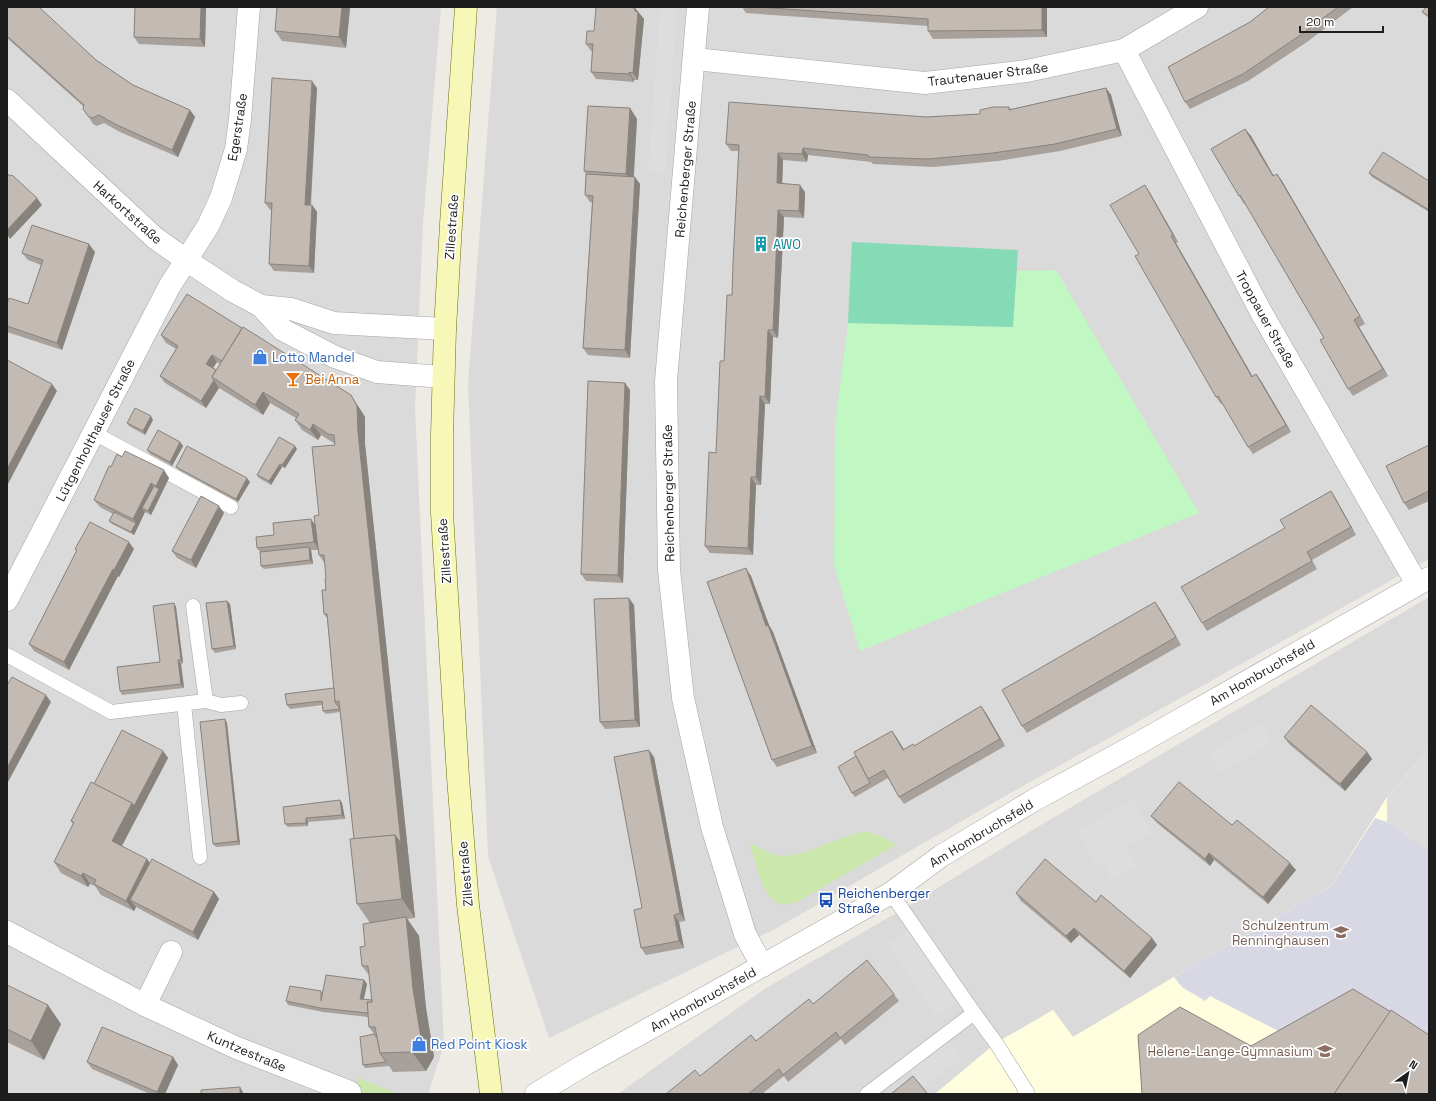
<svg xmlns="http://www.w3.org/2000/svg" width="1436" height="1101" font-family="'Space Grotesk',sans-serif">
<style>
.residential{fill:#dbdada}
.education{fill:#fefddd}
.grass{fill:#cbe7ab}
.park{fill:#c1f7c3}
.pitch{fill:#84dbb6}
.parking{fill:#ddd}
.plaza{fill:#d8d8e4}
.lines{fill:none;stroke-linecap:round;stroke-linejoin:round}
.lane-casing{stroke:#a4a4a4;stroke-width:15}
.street-casing{stroke:#a4a4a4;stroke-width:23}
.secondary-casing{stroke:#697108;stroke-width:23}
.lane{stroke:#fff;stroke-width:14}
.street{stroke:#fff;stroke-width:22}
.secondary{stroke:#f7f7b8;stroke-width:22}
.wall{fill:#a8a09a;fill-rule:evenodd}
.shaded-wall{fill:#88827d}
.building{fill:#c3bab3;stroke:#88827d}
.labels{text-anchor:middle;stroke-width:3.5;stroke-linejoin:round;paint-order:stroke}
.street-label{font-size:13px;fill:#1d1d1d;stroke:#fff}
.culture-label{font-size:13px;fill:#0d838f;stroke:#fff;text-anchor:start}
.shop-label{font-size:13px;fill:#366cbe;stroke:#fff;text-anchor:start}
.food-label{font-size:13px;fill:#c56008;stroke:#fff;text-anchor:start}
.transit-label{font-size:13px;fill:#164399;stroke:#fff;text-anchor:start}
.education-label{font-size:13px;fill:#785e54;stroke:#fff;text-anchor:end}
</style>
<rect width="100%" height="100%" fill="#eeeae4"/>
<g class="residential">
<path d="M7 7H441L423 224 415 407 444 1045 428 1094H7Z"/>
<path d="M497 7H1429V559L998 800 775 929 549 1038 488 856 468 384Z"/>
<path d="M1429 597V749L1387 797 1331 886 1174 977 1073 1037 1053 1010 996 1043 935 1094H618L766 988 893 915 1029 832Z"/>
</g>
<path class="education" d="M1429 749V1094H935L996 1043 1053 1010 1073 1037 1174 977 1331 886 1387 797Z"/>
<g class="grass">
<path d="M865 832C877 833 886 838 896 845L797 902C792 903 787 905 782 904 762 902 754 859 750 843 757 847 765 851 772 854 800 863 836 835 865 832Z"/>
<path d="M358 1078 399 1094H353Z"/>
</g>
<path class="park" d="M1056 270 1199 513 860 651 834 565 835 424 848 323 1013 327 1017 271Z"/>
<path class="pitch" d="M852 242 1018 250 1013 327 848 323Z"/>
<g class="parking">
<path d="M660 7H677L665 173 648 172Z"/>
<path d="M1260 723 1272 743 1220 773 1208 753Z"/>
<path d="M1429 749V850L1387 822V797Z"/>
<path d="M1133 799 1152 833 1126 847 1137 866 1112 880 1102 862 1096 865 1077 831Z"/>
<path d="M908 930 957 1003 936 1017 887 943Z"/>
<path d="M949 1041 962 1059 920 1088 908 1069Z"/>
</g>
<path class="plaza" d="M1375 818 1387 822 1429 850V1043L1292 1038 1210 996 1205 1001 1182 987 1174 977 1331 886Z"/>
<g class="lines">
<defs>
<g id="lane">
<path d="M94 433 231 507"/>
<path d="M193 606 206 701"/>
<path d="M7 655 111 712 206 701 221 705 241 703"/>
<path d="M184 704 200 857"/>
<path d="M891 893 974 1013 996 1043 1027 1092 1024 1094"/>
<path d="M867 1094 974 1013"/>
</g>
<g id="street">
<path d="M698 7 666 381 669 570 683 698 712 827 745 934 762 966"/>
<path d="M1124 50 1261 312 1417 584"/>
<path d="M695 59 925 83 1027 71 1124 50 1197 7"/>
<path d="M7 100 155 238 186 260 233 291 261 306 283 330 335 357 377 372 443 377"/>
<path d="M261 306 291 309 334 323 445 329"/>
<path d="M7 600 169 287 208 226 221 198 236 149 240 119 249 7"/>
<path d="M7 932 145 1005 237 1048 350 1092"/>
<path d="M145 1005 171 952"/>
<path d="M536 1094 584 1065 762 966 891 893 941 856 1036 799 1139 743 1429 578"/>
</g>
<path id="secondary" d="M466 7 451 224 445 329 442 435V513L458 777 468 905 491 1094"/>
</defs>
<use href="#lane" class="lane-casing"/>
<use href="#street" class="street-casing"/>
<use href="#secondary" class="secondary-casing"/>
<use href="#lane" class="lane"/>
<use href="#street" class="street"/>
<use href="#secondary" class="secondary"/>
</g>
<g class="wall">
<path d="M7 7 96 60 133 85 190 110 195 117 178 157 120 132 104 123 97 126 93 124 88 116 84 107 7 38Z"/>
<path d="M135 7H206L205 47 139 44 134 37Z"/>
<path d="M742 7H1047V37L933 39 928 31V26L746 13Z"/>
<path d="M1269 7H1353L1307 42 1248 81 1190 109 1185 102 1250 22Z"/>
<path d="M1429 7V18L1425 15 1422 12Z"/>
<path d="M350 8 346 48 282 41 275 31Z"/>
<path d="M635 8 644 19 638 80H634V82L596 79 591 72 592 51H591L586 44 594 31Z"/>
<path d="M317 88 311 205H312L317 212 314 273 274 271 269 264 272 210H270L265 203Z"/>
<path d="M1106 88 1111 95 1122 136 1060 151 998 161 933 167 873 164 871 162 808 155 807 162 783 160 782 184 805 192 804 218 784 217 778 338 773 337 770 404H765L761 485H756L753 555 710 553 705 546 716 453 724 361 732 295 739 151H731L726 144 926 117 980 114 1009 107 1011 109Z"/>
<path d="M630 108 637 119 634 177 640 184 630 358 588 355 583 348 592 203 590 202 585 195 586 174 584 171Z"/>
<path d="M1245 129 1251 136 1274 176 1277 174 1282 181 1365 324 1359 327 1388 376 1353 396 1348 389 1324 338 1245 203 1244 204 1239 196Z"/>
<path d="M1369 173 1429 181V212L1372 177Z"/>
<path d="M1150 193 1178 242 1176 243 1252 376 1256 374 1261 381 1291 432 1253 454 1248 447 1223 403 1221 404 1216 397 1139 254Z"/>
<path d="M95 252 62 350 7 332V304H28L41 265 28 260 22 253Z"/>
<path d="M161 335 358 406 365 417V444L415 918 407 919 419 936 426 1008 434 1057 426 1071 393 1072 389 1066 365 1068 363 1065 374 1034 369 1027 368 1017 323 1012 288 1005 286 1001 323 992 364 980 367 984 364 999 372 1000 369 975 362 966 365 946 370 923 357 904 354 839 340 712 326 714 323 711V705L290 709 287 705 334 688 327 618 324 614 326 579 325 564 319 555 318 550H311L313 564 264 569 261 566 260 552 257 548 274 535 315 524 319 515 335 444 321 435 318 440 302 430 295 420 296 418 270 403 263 415 219 388 206 408 165 383 160 376 176 349 166 343ZM217 362 220 364 216 370 213 368Z"/>
<path d="M630 390 623 583 586 581 581 574Z"/>
<path d="M153 420 145 435 129 426 127 423Z"/>
<path d="M180 442 183 446 172 466 150 454 147 450Z"/>
<path d="M1429 445V501L1409 510 1404 503Z"/>
<path d="M297 449 285 468 282 467 271 485 259 478 257 475Z"/>
<path d="M122 457 169 478 151 515 145 512 134 535 112 524 109 521 113 514 100 507 94 500 111 467Z"/>
<path d="M176 467 250 482 238 502 179 470Z"/>
<path d="M1331 491 1336 499 1356 535 1312 560 1317 569 1207 631 1202 623 1285 528Z"/>
<path d="M224 513 196 568 177 558 172 551Z"/>
<path d="M75 549H134L119 577 118 576 69 670 34 651 29 644 77 551Z"/>
<path d="M751 576 769 625 773 632 817 753 777 767 772 760Z"/>
<path d="M227 601 230 604 236 649 215 653 212 649Z"/>
<path d="M174 603 176 607 183 663 181 664 184 688 122 695 120 691 160 662Z"/>
<path d="M634 605 640 727 605 729 600 722Z"/>
<path d="M1160 609 1181 645 1027 733 1022 726Z"/>
<path d="M986 713 1005 746 904 804 899 797 888 778 855 797 852 793 856 756 892 731 904 749 914 746Z"/>
<path d="M225 719 227 723 240 845 216 847 213 844Z"/>
<path d="M1284 737 1367 752 1372 759 1345 791 1289 744Z"/>
<path d="M163 751 168 758 122 846 147 859 150 863 214 892 219 899 198 940 136 907 134 911 101 895 95 886 90 884 88 887 61 873 54 862 73 824 71 821 94 784Z"/>
<path d="M654 757 685 921 679 922 684 948 646 955 641 948 642 908Z"/>
<path d="M340 800 342 803 345 819 308 822V826L288 827 285 824Z"/>
<path d="M1151 816 1232 825 1296 870 1268 904 1214 860 1210 866 1157 823Z"/>
<path d="M1016 893 1096 902 1152 938 1157 945 1130 978 1079 935 1071 943 1021 901Z"/>
<path d="M7 985 61 1024 44 1060 7 1042Z"/>
<path d="M894 994 899 1001 845 1045 841 1039 788 1082 784 1076 762 1094H666L700 1076 756 1041Z"/>
<path d="M173 1057 178 1065 165 1094H150L92 1069 87 1062Z"/>
</g>
<g class="shaded-wall">
<path d="M201 7H206L205 47 200 39Z"/>
<path d="M342 7 350 8 346 48 339 37Z"/>
<path d="M1042 7H1047V37L1042 30Z"/>
<path d="M635 8 644 19 638 80 633 73Z"/>
<path d="M629 72 634 80V82L629 74Z"/>
<path d="M312 81 317 88 310 212 305 205Z"/>
<path d="M1106 88 1111 95 1122 136 1117 129Z"/>
<path d="M630 108 637 119 633 184 626 174Z"/>
<path d="M190 110 195 117 178 157 172 150Z"/>
<path d="M1245 129 1251 136 1278 184 1273 176Z"/>
<path d="M803 148 808 155 807 162 802 154Z"/>
<path d="M778 153 783 160 782 190 777 183Z"/>
<path d="M1277 174 1282 181 1365 324 1360 316Z"/>
<path d="M635 177 640 184 630 358 625 350Z"/>
<path d="M800 185 805 192 804 218 799 211Z"/>
<path d="M1145 185 1150 193 1178 242 1173 235Z"/>
<path d="M37 198 42 205 10 239 7 234V230Z"/>
<path d="M312 205 317 212 314 273 309 266Z"/>
<path d="M778 210 784 217 778 338 773 330Z"/>
<path d="M1171 236 1176 243 1257 384 1252 377Z"/>
<path d="M89 244 95 252 62 350 57 343Z"/>
<path d="M1354 320 1359 327 1388 376 1383 369Z"/>
<path d="M768 330 773 337 770 404 765 397Z"/>
<path d="M212 355 217 362 211 371 206 364Z"/>
<path d="M1256 374 1261 381 1291 432 1286 425Z"/>
<path d="M214 380 219 388 206 408 201 401Z"/>
<path d="M625 383 630 390 623 583 618 575Z"/>
<path d="M52 384 57 391 8 484 7 482V469Z"/>
<path d="M263 392 270 403 263 415 255 405Z"/>
<path d="M351 395 365 417V444L415 918 402 899 395 835 358 433Z"/>
<path d="M760 396 765 404 761 485 756 477Z"/>
<path d="M151 416 153 420 145 435 143 431Z"/>
<path d="M313 424 321 435 318 440 310 430Z"/>
<path d="M180 442 183 446 172 466 170 462Z"/>
<path d="M295 446 297 449 285 468 282 465Z"/>
<path d="M280 464 282 467 271 485 269 481Z"/>
<path d="M164 470 169 478 151 515 148 511 159 489 156 486Z"/>
<path d="M751 477 756 485 753 555 748 548Z"/>
<path d="M247 478 250 482 238 502 236 499Z"/>
<path d="M151 483 156 490 142 508 145 512 134 535 131 532 136 523 133 519Z"/>
<path d="M1331 491 1336 499 1356 535 1351 527Z"/>
<path d="M219 506 224 513 196 568 191 560Z"/>
<path d="M311 519 316 526 319 550 314 542Z"/>
<path d="M129 542 134 549 119 577 114 570Z"/>
<path d="M309 547 311 550 313 564 310 560Z"/>
<path d="M746 568 751 576 769 625 773 632 817 753 812 746 766 626Z"/>
<path d="M113 569 118 576 69 670 64 662Z"/>
<path d="M629 598 634 605 640 727 635 720Z"/>
<path d="M227 601 230 604 236 649 234 646Z"/>
<path d="M1155 602 1160 609 1181 645 1176 637Z"/>
<path d="M174 603 176 607 183 663 181 660Z"/>
<path d="M178 660 181 664 184 688 181 684Z"/>
<path d="M46 695 51 702 7 784V768Z"/>
<path d="M981 706 986 713 1005 746 1000 739Z"/>
<path d="M225 719 227 723 240 845 238 841Z"/>
<path d="M892 731 897 738 908 757 903 750Z"/>
<path d="M649 750 654 757 685 921 680 913Z"/>
<path d="M163 751 168 758 139 813 134 806Z"/>
<path d="M1367 752 1372 759 1345 791 1340 784Z"/>
<path d="M340 800 342 803 345 819 342 815Z"/>
<path d="M132 803 139 813 119 851 112 841Z"/>
<path d="M306 818 308 822V826L306 823Z"/>
<path d="M1209 853 1214 860 1210 866 1205 859Z"/>
<path d="M147 859 155 870 130 900 136 907 134 911 126 901Z"/>
<path d="M1290 863 1296 870 1268 904 1263 897Z"/>
<path d="M83 873 90 884 88 887 81 876Z"/>
<path d="M214 892 219 899 198 940 193 932Z"/>
<path d="M674 915 679 922 684 948 679 941Z"/>
<path d="M406 917 419 936 426 1008 434 1057 426 1071 412 1052 413 989Z"/>
<path d="M1074 928 1079 935 1071 943 1066 936Z"/>
<path d="M1152 938 1157 945 1130 978 1124 971Z"/>
<path d="M364 980 367 984 363 1002 360 999Z"/>
<path d="M48 1005 61 1024 44 1060 31 1041Z"/>
<path d="M173 1057 178 1065 165 1094H159L157 1092Z"/>
<path d="M240 1087 244 1094H240Z"/>
</g>
<g class="building">
<path d="M7 7H39L96 60 133 85 190 110 172 150 115 124 99 115 92 118 88 116 83 109 84 105 7 36Z"/>
<path d="M135 7H201L200 39 134 37Z"/>
<path d="M277 7H342L339 37 275 31Z"/>
<path d="M596 7H625L635 8V11L638 12 633 73 629 72V74L591 72 593 44H586L587 31H594Z"/>
<path d="M757 7H1042V30L928 31V19Z"/>
<path d="M1269 7H1338L1302 34 1243 74 1185 102 1168 67 1250 22Z"/>
<path d="M1426 7H1429V16L1422 12Z"/>
<path d="M272 78 312 81 305 205H312L309 266 269 264 272 203H265Z"/>
<path d="M1106 88 1117 129 1055 144 993 153 928 159 868 157V155L803 148 802 154 778 153 777 183 800 185 799 211 778 210 773 330H768L765 397 760 396 756 477H751L748 548 705 546 709 452 716 453 720 361H724L727 295H732L733 263 739 145 726 144 729 102 926 117 980 114V110L993 107H1009V110Z"/>
<path d="M588 106 630 108 626 174 584 171Z"/>
<path d="M1245 129 1273 176 1277 174 1360 316 1354 320 1383 369 1348 389 1320 340 1324 338 1240 195 1239 196 1211 149Z"/>
<path d="M1383 152 1429 181V210L1369 173Z"/>
<path d="M7 173 10 176 12 175 37 198 7 230Z"/>
<path d="M586 174 635 177 625 350 583 348 593 196 585 195Z"/>
<path d="M1145 185 1173 235 1171 236 1252 377 1256 374 1286 425 1248 447 1218 396 1216 397 1135 256 1139 254 1110 205Z"/>
<path d="M32 225 89 244 57 343 7 326V304L9 298 28 304 43 260 22 253Z"/>
<path d="M187 294 242 328 222 361 212 355 206 364 216 370 212 377 214 380 201 401 160 376 178 346 161 335Z"/>
<path d="M243 327 351 395 357 406 358 433 401 843 395 835 354 839 339 701 335 702 327 614H324L322 590H326L325 579H326L324 555H319L314 516 319 515 312 447 335 445 334 435 328 434 313 424 310 430 295 420 299 414 263 392 255 405 212 377Z"/>
<path d="M7 360 52 384 7 469Z"/>
<path d="M588 381 625 383 618 575 581 574Z"/>
<path d="M135 408 151 416 143 431 127 423Z"/>
<path d="M158 430 180 442 170 462 147 450Z"/>
<path d="M279 437 295 446 282 465 280 464 269 481 257 475Z"/>
<path d="M1429 445V491L1404 503 1386 466Z"/>
<path d="M187 446 247 478 236 499 176 467Z"/>
<path d="M125 451 164 470 156 486 151 483 133 519 94 500 109 466 111 467 117 454 122 457Z"/>
<path d="M154 486 159 489 148 511 142 508Z"/>
<path d="M1331 491 1351 527 1307 552 1312 561 1202 623 1181 587 1285 528 1280 520Z"/>
<path d="M201 496 219 506 191 560 172 551Z"/>
<path d="M114 512 136 523 131 532 109 521Z"/>
<path d="M311 519 314 542 257 548 256 537 274 535 273 523Z"/>
<path d="M90 522 129 542 114 570 113 569 64 662 29 644 77 550 75 549Z"/>
<path d="M309 547 310 560 261 566 260 552Z"/>
<path d="M746 568 766 626 768 625 812 746 772 760 707 582Z"/>
<path d="M629 598 635 720 600 722 594 599Z"/>
<path d="M227 601 234 646 212 649 206 603Z"/>
<path d="M1155 602 1176 637 1022 726 1002 690Z"/>
<path d="M174 603 181 660H178L181 684 120 691 117 667 160 662 153 606Z"/>
<path d="M12 677 46 695 7 768V685Z"/>
<path d="M334 688 335 702 340 709 323 711 322 701 287 705 285 694Z"/>
<path d="M1311 705 1367 752 1340 784 1284 737Z"/>
<path d="M981 706 1000 739 899 797 884 770 868 779 854 752 892 731 903 750 913 744 914 746Z"/>
<path d="M225 719 238 841 213 844 200 722Z"/>
<path d="M122 730 163 751 134 806 132 803 94 784Z"/>
<path d="M649 750 680 913 674 915 679 941 641 948 634 910 642 908 614 757Z"/>
<path d="M856 756 870 783 852 793 838 767Z"/>
<path d="M91 782 132 803 112 841 147 859 126 901 94 884 96 880 83 873 81 876 54 862 74 822 71 821Z"/>
<path d="M1179 782 1232 825 1237 820 1290 863 1263 897 1209 853 1205 859 1151 816Z"/>
<path d="M340 800 342 815 306 818V823L285 824 283 807Z"/>
<path d="M395 835 402 899 357 904 350 839Z"/>
<path d="M152 859 214 892 193 932 130 900Z"/>
<path d="M1045 859 1096 902 1101 895 1152 938 1124 971 1074 928 1066 936 1016 893Z"/>
<path d="M406 917 413 989 421 1038 412 1052 380 1053 375 1027H369L367 1002H372L368 966H362L360 947 365 946 363 924Z"/>
<path d="M867 960 894 994 840 1038 836 1032 783 1075 779 1069 748 1094H666L695 1070 700 1076 751 1035 756 1041 809 999 813 1004Z"/>
<path d="M326 975 364 980 360 999 372 1000V1002H367L368 1013 320 1008 286 1001 290 986 321 991V1001Z"/>
<path d="M7 985 48 1005 31 1041 7 1029Z"/>
<path d="M1353 989 1391 1012 1334 1094H1142L1138 1035 1180 1007 1251 1046Z"/>
<path d="M1391 1010 1429 1035V1094H1334Z"/>
<path d="M102 1027 173 1057 157 1092 87 1062Z"/>
<path d="M374 1034 377 1038 380 1053 386 1062 363 1065 360 1037Z"/>
<path d="M913 1076 927 1093 925 1094H891Z"/>
<path d="M240 1087V1094H201V1090Z"/>
</g>
<defs>
<symbol id="building-bare" viewBox="-9 -9 18 18"><path d="M-4-6H4V6H1V3H-1V6H-4ZM-2.5-4.3h1.7v1.8h-1.7ZM.8-4.3h1.7v1.8H.8ZM-2.5-1h1.7V.8h-1.7ZM.8-1h1.7V.8H.8Z" fill="#0f9aa8" stroke="#fff" stroke-width="2.5" paint-order="stroke"/></symbol>
<symbol id="shop-bare" viewBox="-9 -9 18 18"><path d="M-5-2.5h2.3a2.7 3.5 0 0 1 5.4 0H5L5.5 6h-11ZM-1.5-2.5h3a1.5 2.3 0 0 0-3 0Z" fill="#3f7fe0" stroke="#fff" stroke-width="2.5" paint-order="stroke"/></symbol>
<symbol id="bar-bare" viewBox="-9 -9 18 18"><path d="M-6-5H6L.8 .8V4.5H3.5V6h-7V4.5H-.8V.8Z" fill="#e8710a" stroke="#fff" stroke-width="2.5" paint-order="stroke"/></symbol>
<symbol id="bus-bare" viewBox="-9 -9 18 18"><path d="M-5-6H5V4H4V6H2V4H-2V6H-4V4H-5ZM-3.5-4V0h7V-4ZM-3.5 1.2v1.5H-2V1.2ZM2 1.2v1.5H3.5V1.2Z" fill="#1a4fb4" stroke="#fff" stroke-width="2.5" paint-order="stroke"/></symbol>
<symbol id="school-bare" viewBox="-9 -9 18 18"><path d="M0-5L7-2L0 1L-7-2ZM-4 1L0 2.5L4 1V4Q0 6-4 4Z" fill="#8d6e63" stroke="#fff" stroke-width="2.5" paint-order="stroke"/></symbol>
</defs>
<g fill-rule="evenodd">
<use href="#building-bare" x="750" y="233" width="22" height="22"/>
<use href="#shop-bare" x="249" y="346" width="22" height="22"/>
<use href="#bar-bare" x="282" y="368" width="22" height="22"/>
<use href="#bus-bare" x="815" y="889" width="22" height="22"/>
<use href="#school-bare" x="1330" y="921" width="22" height="22"/>
<use href="#shop-bare" x="408" y="1033" width="22" height="22"/>
<use href="#school-bare" x="1314" y="1040" width="22" height="22"/>
</g>
<g class="labels">
<g class="street-label">
<text transform="translate(988 74) rotate(-7)" y="5">Trautenauer Straße</text>
<text transform="translate(237 127) rotate(-81)" y="5">Egerstraße</text>
<text transform="translate(685 169) rotate(-85)" y="5">Reichenberger Straße</text>
<text transform="translate(128 212) rotate(42)" y="5">Harkortstraße</text>
<text transform="translate(451 227) rotate(-86)" y="5">Zillestraße</text>
<text transform="translate(1266 319) rotate(61)" y="5">Troppauer Straße</text>
<text transform="translate(95 430) rotate(-63)" y="5">Lütgenholthauser Straße</text>
<text transform="translate(668 493) rotate(-91)" y="5">Reichenberger Straße</text>
<text transform="translate(444 551) rotate(-94)" y="5">Zillestraße</text>
<text transform="translate(1262 672) rotate(-30)" y="5">Am Hombruchsfeld</text>
<text transform="translate(981 833) rotate(-31)" y="5">Am Hombruchsfeld</text>
<text transform="translate(465 874) rotate(-95)" y="5">Zillestraße</text>
<text transform="translate(703 999) rotate(-29)" y="5">Am Hombruchsfeld</text>
<text transform="translate(247 1051) rotate(23)" y="5">Kuntzestraße</text>
</g>
<g class="culture-label">
<text x="773" y="249">AWO</text>
</g>
<g class="shop-label">
<text x="272" y="362">Lotto Mandel</text>
<text x="431" y="1049">Red Point Kiosk</text>
</g>
<g class="food-label">
<text x="305" y="384">Bei Anna</text>
</g>
<g class="transit-label">
<text x="838" y="898">Reichenberger<tspan x="838" dy="15">Straße</tspan></text>
</g>
<g class="education-label">
<text x="1329" y="930">Schulzentrum<tspan x="1329" dy="15">Renninghausen</tspan></text>
<text x="1313" y="1056">Helene-Lange-Gymnasium</text>
</g>
</g>
<rect width="1436" height="1101" fill="none" stroke="#1d1d1d" stroke-width="16"/>
<g transform="translate(1408 1073) rotate(33)" stroke="#ffffff" stroke-width="3" paint-order="stroke">
<path d="M0-3L7 15L0 10L-7 15Z" fill="#1d1d1d"/>
<text y="-6" font-size="11" font-weight="bold" text-anchor="middle" fill="#1d1d1d">N</text>
</g>
<path d="M1300 26v6h83v-6" fill="none" stroke="#1d1d1d" stroke-width="2"/>
<text x="1306" y="26" font-size="12" fill="#1d1d1d" stroke="#ffffff" stroke-width="3" paint-order="stroke">20 m</text>
</svg>
